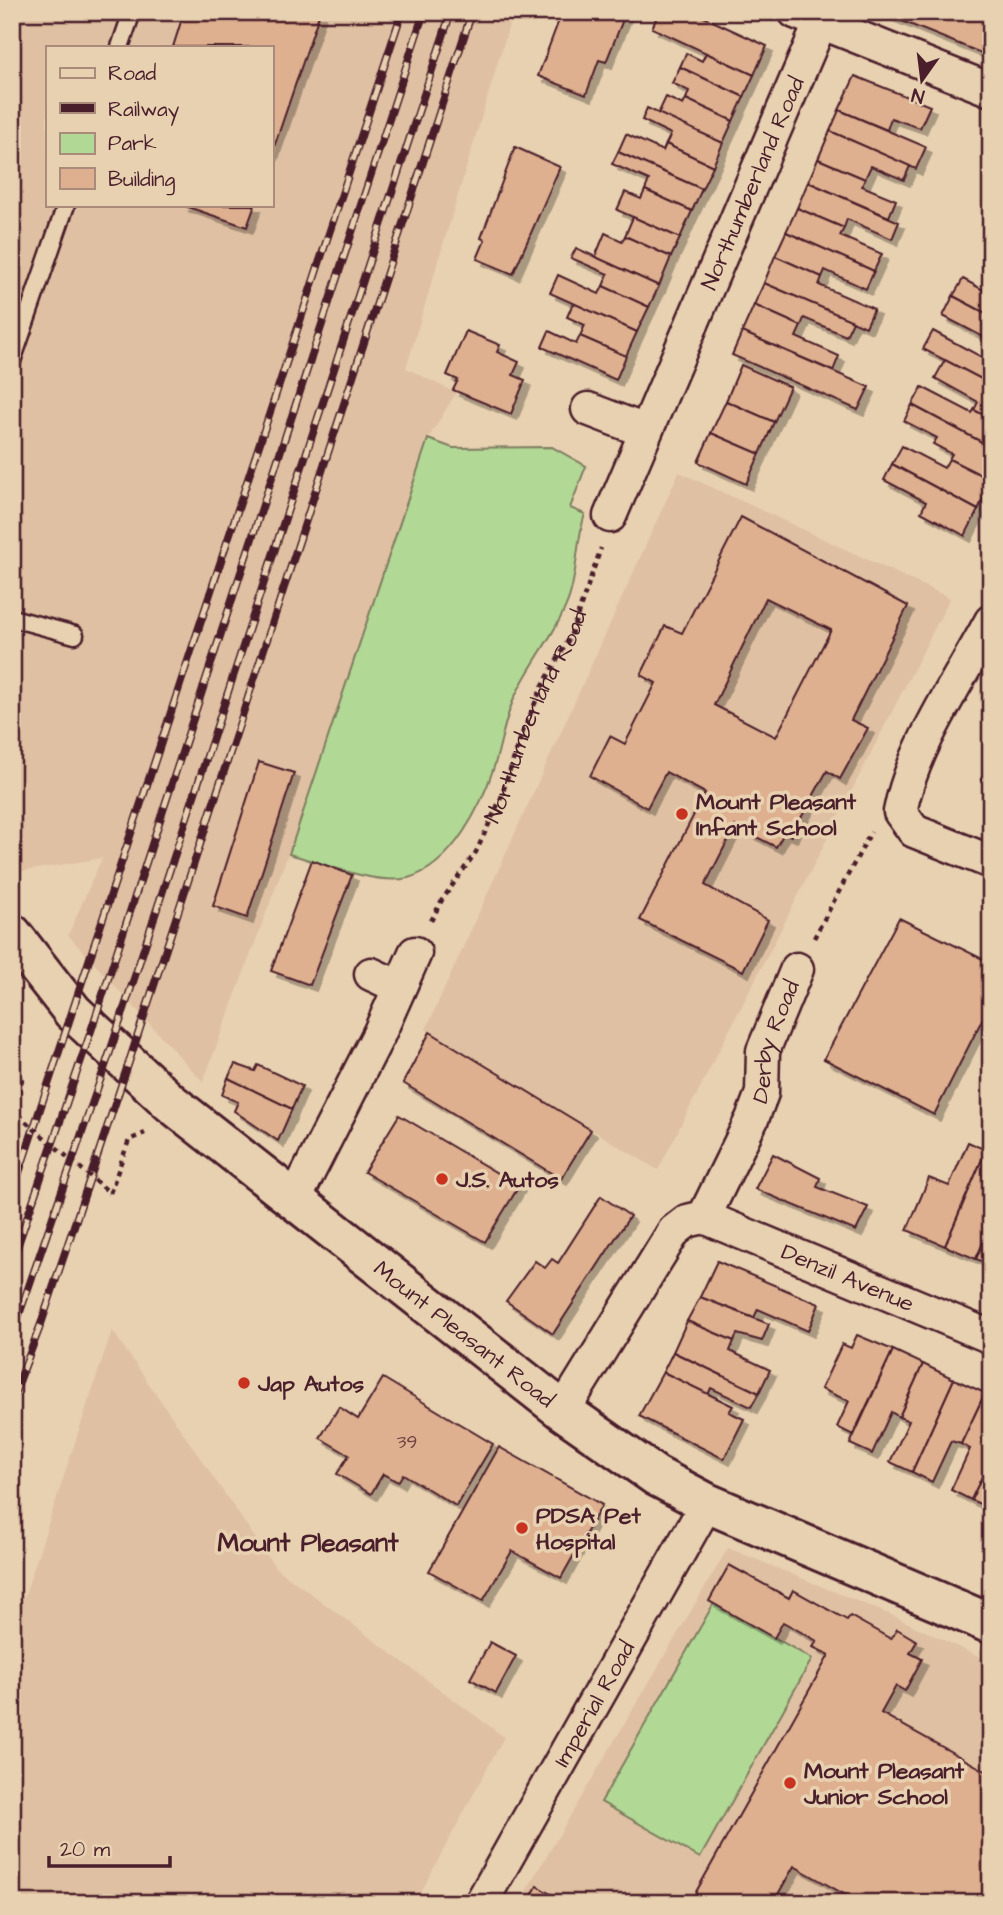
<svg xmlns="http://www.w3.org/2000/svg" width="1003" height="1915" font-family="'Architects Daughter',sans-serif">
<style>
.built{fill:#dfc0a2;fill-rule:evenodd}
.green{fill:#b1d894;stroke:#7e7c60;stroke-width:2}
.building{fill:#deb08f;stroke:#4a1f2b;stroke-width:2;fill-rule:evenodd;filter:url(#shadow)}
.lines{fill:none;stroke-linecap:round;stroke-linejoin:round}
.service-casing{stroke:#4a1f2b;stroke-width:21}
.minor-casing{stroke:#4a1f2b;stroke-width:37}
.tertiary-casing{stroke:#4a1f2b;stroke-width:44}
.path{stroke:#4a1f2b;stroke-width:4.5;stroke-dasharray:5 5;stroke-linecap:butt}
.service{stroke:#e8d1b1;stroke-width:16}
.minor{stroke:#e8d1b1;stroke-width:32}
.tertiary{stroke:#e8d1b1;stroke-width:38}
.rail-casing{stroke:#4a1f2b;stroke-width:8}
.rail{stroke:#e8d1b1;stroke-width:5;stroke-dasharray:16;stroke-linecap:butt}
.path-bridge{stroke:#4a1f2b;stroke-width:4.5;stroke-dasharray:5 5;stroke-linecap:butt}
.poi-dot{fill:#c8321e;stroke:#e8d1b1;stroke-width:2.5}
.labels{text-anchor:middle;stroke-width:7;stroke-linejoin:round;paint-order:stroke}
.number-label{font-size:19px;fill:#6f4344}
.street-label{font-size:23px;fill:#4a1f2b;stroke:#e8d1b1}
.poi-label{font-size:23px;font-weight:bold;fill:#4a1f2b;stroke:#e8d1b1;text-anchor:start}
.quarter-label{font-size:26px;font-weight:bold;fill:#4a1f2b;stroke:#e8d1b1}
</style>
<defs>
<filter id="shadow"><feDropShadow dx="6" dy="6" stdDeviation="0" flood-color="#0004"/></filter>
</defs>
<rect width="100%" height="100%" fill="#e8d1b1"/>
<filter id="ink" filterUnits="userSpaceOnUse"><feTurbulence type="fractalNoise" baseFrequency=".0143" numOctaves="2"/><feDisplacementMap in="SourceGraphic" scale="14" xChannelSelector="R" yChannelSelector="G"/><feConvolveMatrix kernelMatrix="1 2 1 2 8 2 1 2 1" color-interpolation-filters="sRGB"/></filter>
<g filter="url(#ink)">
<g class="built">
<path d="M12 12H513L406 368 456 393 428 439 288 854 203 1082 68 935 102 858 18 872 12 850ZM47 47H271V205H47Z"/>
<path d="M679 472 950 598 658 1170 426 1029Z"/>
<path d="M112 1330 275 1567 504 1737 415 1903H12V1634Z"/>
<path d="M728 1548 896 1617 991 1663V1903H519Z"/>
</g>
<g class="green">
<path d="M428 439 453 448 552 447 586 466 570 508 585 514C576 541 578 571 569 598 556 635 528 665 513 701 504 722 501 745 494 767 481 807 452 866 408 878 377 886 319 862 289 854Z"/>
<path d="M714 1603 812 1659 700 1858 601 1802Z"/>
</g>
<g class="building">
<path d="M184 12H320L271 156V47H173Z"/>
<path d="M562 12H626L606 62 599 60 586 95 538 76Z"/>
<path d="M659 12H693L767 46 754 75 652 28Z"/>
<path d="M991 12V41L986 55 882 13Z"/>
<path d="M686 53 702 61 706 53 754 75 744 97 680 67Z"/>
<path d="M680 67 744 97 733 121 686 99 689 91 672 83Z"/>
<path d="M855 76 930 106 920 128 891 118 887 130 839 110Z"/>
<path d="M666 97 683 105 686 99 733 121 723 143 658 114Z"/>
<path d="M647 108 723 143 713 166 666 144 671 134 642 120Z"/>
<path d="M839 110 926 147 916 169 830 131Z"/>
<path d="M830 131 910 166 904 180 871 166 865 179 818 159Z"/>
<path d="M626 134 663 151 666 144 713 166 702 189 618 152Z"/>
<path d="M515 147 560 167 513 274 477 259 485 240 481 238Z"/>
<path d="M618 152 702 189 692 211 645 190 649 180 612 164Z"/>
<path d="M818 159 865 179 862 186 896 200 889 217 808 182Z"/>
<path d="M808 182 899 222 892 239 847 219 844 228 797 208Z"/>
<path d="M645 190 692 211 680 238 617 210 625 192 641 199Z"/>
<path d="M182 205H255L247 227Z"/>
<path d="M797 208 844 228 840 236 882 254 874 271 786 232Z"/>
<path d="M633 217 680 238 671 257 625 236Z"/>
<path d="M786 232 874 271 866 289 825 270 822 277 775 256Z"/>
<path d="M605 233 622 241 625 236 671 257 659 286 595 257Z"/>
<path d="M576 248 659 286 649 307 603 286 608 274 571 258Z"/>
<path d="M775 256 822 277 819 285 874 309 866 327 764 283Z"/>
<path d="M558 275 599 294 603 286 649 307 637 332 550 293Z"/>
<path d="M963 279 991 294V316L953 296Z"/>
<path d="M764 283 853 321 846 336 804 318 801 326 754 305Z"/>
<path d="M953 296 991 316V341L943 316Z"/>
<path d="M573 303 637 332 626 356 580 336 585 325 567 317Z"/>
<path d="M754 305 801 326 796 337 839 356 833 371 742 332Z"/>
<path d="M466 331 500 345 497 352 519 362 513 375 525 380 511 414 453 390 458 380 447 375Z"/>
<path d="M549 331 576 344 580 336 626 356 616 380 542 347Z"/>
<path d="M933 331 991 362V384L923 349Z"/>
<path d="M742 332 869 387 858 410 732 355Z"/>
<path d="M945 360 991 384V419L974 410 978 402 935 378Z"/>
<path d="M741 365 790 387 774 422 726 401Z"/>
<path d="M922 387 972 413 974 410 991 419V447L912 405Z"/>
<path d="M726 401 774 422 760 454 711 433Z"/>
<path d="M912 405 991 447V480L949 459 952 454 933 444 937 438 904 421Z"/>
<path d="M711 433 760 454 746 484 698 462Z"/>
<path d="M902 446 944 468 949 459 991 480 978 510 892 464Z"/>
<path d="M892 464 978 510 965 536 921 512 926 502 884 480Z"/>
<path d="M741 517 908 606 851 720 868 728 840 779 827 771 791 836 784 833 776 847 735 826 705 885 768 920 743 971 640 920 705 793 666 772 647 808 590 776 610 736 625 744 656 683 641 675 665 626 682 633ZM766 598 831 630 776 737 714 705Z"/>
<path d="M991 760V784L981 779Z"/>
<path d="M259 762 294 773 247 918 213 906Z"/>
<path d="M312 860 352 875 310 985 271 971Z"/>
<path d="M899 918 991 963V1002L934 1115 824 1059Z"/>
<path d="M430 1032 591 1130 561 1179 403 1083Z"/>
<path d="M235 1064 255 1071 258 1065 302 1086 292 1109 228 1078Z"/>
<path d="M228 1078 292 1109 278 1141 234 1111 238 1102 222 1095Z"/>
<path d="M399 1115 519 1186 485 1242 364 1172Z"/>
<path d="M968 1142 986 1150 945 1246 907 1230 929 1178 949 1186Z"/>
<path d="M986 1150 991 1152V1195L987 1203 991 1204V1225L976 1259 945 1246Z"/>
<path d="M773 1154 820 1178 817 1187 868 1207 856 1231 755 1189Z"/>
<path d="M601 1196 630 1216 553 1334 506 1301 535 1261 545 1268 552 1259 558 1263Z"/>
<path d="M991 1225V1265L976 1259Z"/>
<path d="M717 1261 819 1304 808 1331 758 1309 754 1318 700 1297Z"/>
<path d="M700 1297 769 1324 762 1341 737 1334 734 1341 687 1321Z"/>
<path d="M687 1321 734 1341 730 1351 770 1370 759 1393 673 1352Z"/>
<path d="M857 1335 893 1350 853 1435 837 1427 849 1401 821 1389 842 1344 851 1348Z"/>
<path d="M893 1350 923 1364 899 1417 891 1412 872 1454 850 1444Z"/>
<path d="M673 1352 759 1393 751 1407 711 1388 708 1395 663 1372Z"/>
<path d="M923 1364 954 1379 912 1472 890 1462 909 1421 899 1417Z"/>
<path d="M663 1372 733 1406 729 1412 744 1419 724 1459 639 1416Z"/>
<path d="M383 1378 493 1444 456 1506 403 1474 398 1482 383 1474 371 1494 337 1474 349 1455 320 1438 339 1407 358 1419Z"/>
<path d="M954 1379 985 1393 961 1444 951 1441 932 1482 912 1472Z"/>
<path d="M985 1393 991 1395V1458L971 1500 951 1490 970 1449 961 1444Z"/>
<path d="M499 1447 602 1505 561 1578 512 1551 483 1601 429 1571Z"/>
<path d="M991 1458V1509L971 1500Z"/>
<path d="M729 1565 789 1598 793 1590 847 1620 850 1616 891 1639 897 1629 917 1641 910 1653 922 1659 905 1691 896 1686 881 1713 991 1774V1903H860L794 1866 773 1903H698L692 1899 829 1655 813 1647 817 1641 783 1622 774 1638 709 1601Z"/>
<path d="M490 1642 516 1656 496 1693 470 1679Z"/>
<path d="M537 1886 566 1903H528Z"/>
</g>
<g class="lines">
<defs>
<g id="service">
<path d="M120 47 132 12"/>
<path d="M12 361 66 205"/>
<path d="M12 618 75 635"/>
</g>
<g id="minor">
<path d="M795 12 991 90"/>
<path d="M588 409 645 431"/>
<path id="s2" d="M610 516 825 12"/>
<path d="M991 621C960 679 912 748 900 812L914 831 991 862"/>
<path d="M371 974 399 987"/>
<path d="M295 1199 379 1034 415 953"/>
<path id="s3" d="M704 1217 991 1337"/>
<path id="s4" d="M704 1217 752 1119 762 1093 763 1051 797 969"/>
<path d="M563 1411 674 1231 687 1221 704 1217"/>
<path id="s5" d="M481 1903 707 1503"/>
</g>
<g id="tertiary">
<path id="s6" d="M12 934 73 1012 171 1103 563 1411 656 1476 707 1503 991 1624"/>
</g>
</defs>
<use href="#service" class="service-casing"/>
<use href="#minor" class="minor-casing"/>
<use href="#tertiary" class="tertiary-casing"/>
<g class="path">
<path id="s1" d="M431 921 442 900 476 852 501 798 521 736 542 687 570 637 601 548"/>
<path d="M814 938 871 832"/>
<path d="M12 1061 22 1080 16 1098"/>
<path d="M110 1193 129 1140 145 1133"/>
</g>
<use href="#service" class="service"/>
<use href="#minor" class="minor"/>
<use href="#tertiary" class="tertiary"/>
<defs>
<g id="rail">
<path d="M12 1194 402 12"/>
<path d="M12 1262 91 1031 424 12"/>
<path d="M12 1335 111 1049 451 12"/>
<path d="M12 1400 41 1324 128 1065 472 12"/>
</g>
</defs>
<use href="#rail" class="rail-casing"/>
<use href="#rail" class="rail"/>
<path class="path-bridge" d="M16 1098 13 1111 110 1193"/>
</g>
</g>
<g class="poi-dot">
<circle cx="682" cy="814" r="7"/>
<circle cx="442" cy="1179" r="7"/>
<circle cx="244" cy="1383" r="7"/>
<circle cx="522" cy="1528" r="7"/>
<circle cx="790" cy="1783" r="7"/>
</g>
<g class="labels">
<g class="number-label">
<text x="407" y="1448">39</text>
</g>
<g class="street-label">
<text dy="8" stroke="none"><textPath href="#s2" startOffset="362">Northumberland Road</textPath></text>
<text dy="8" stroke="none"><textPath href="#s1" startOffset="231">Northumberland Road</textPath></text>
<text dy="8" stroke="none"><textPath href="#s4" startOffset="191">Derby Road</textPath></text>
<text dy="8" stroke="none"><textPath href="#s3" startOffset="156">Denzil Avenue</textPath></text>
<text dy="8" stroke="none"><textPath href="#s6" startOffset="606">Mount Pleasant Road</textPath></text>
<text dy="8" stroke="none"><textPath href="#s5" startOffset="229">Imperial Road</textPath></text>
</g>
<g class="poi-label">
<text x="696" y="809">Mount Pleasant<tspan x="696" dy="26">Infant School</tspan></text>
<text x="456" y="1187">J.S. Autos</text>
<text x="258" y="1391">Jap Autos</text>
<text x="536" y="1523">PDSA Pet<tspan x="536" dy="26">Hospital</tspan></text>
<text x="804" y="1778">Mount Pleasant<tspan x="804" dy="26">Junior School</tspan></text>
</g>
<g class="quarter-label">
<text x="308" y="1551">Mount Pleasant</text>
</g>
</g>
<rect width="1003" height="1915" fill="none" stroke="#e8d1b1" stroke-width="42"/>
<rect x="21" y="21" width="961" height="1873" fill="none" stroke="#4a1f2b" stroke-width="2.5" filter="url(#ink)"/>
<rect x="46" y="46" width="228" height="161" fill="#e8d1b1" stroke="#a98a7b" stroke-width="2"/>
<rect x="60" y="68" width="35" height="10" fill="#e8d1b1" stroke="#a98a7b" stroke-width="2"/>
<text x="108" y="80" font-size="21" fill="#4a1f2b">Road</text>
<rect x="60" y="103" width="35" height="10" fill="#4a1f2b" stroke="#a98a7b" stroke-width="2"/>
<text x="108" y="116" font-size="21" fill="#4a1f2b">Railway</text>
<rect x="60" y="133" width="35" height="21" fill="#b1d894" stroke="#a98a7b" stroke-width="2"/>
<text x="108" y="150" font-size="21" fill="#4a1f2b">Park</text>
<rect x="60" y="168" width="35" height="21" fill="#deb08f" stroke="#a98a7b" stroke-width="2"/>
<text x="108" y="186" font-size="21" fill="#4a1f2b">Building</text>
<g transform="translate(922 80) rotate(194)" stroke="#e8d1b1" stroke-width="5" paint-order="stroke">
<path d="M0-5L12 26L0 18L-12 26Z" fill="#4a1f2b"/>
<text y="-10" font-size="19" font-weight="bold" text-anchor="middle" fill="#4a1f2b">N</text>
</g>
<path d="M49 1856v10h121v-10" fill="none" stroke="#4a1f2b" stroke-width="3.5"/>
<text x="60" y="1856" font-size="21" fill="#4a1f2b" stroke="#e8d1b1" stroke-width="5" paint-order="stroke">20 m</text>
</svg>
